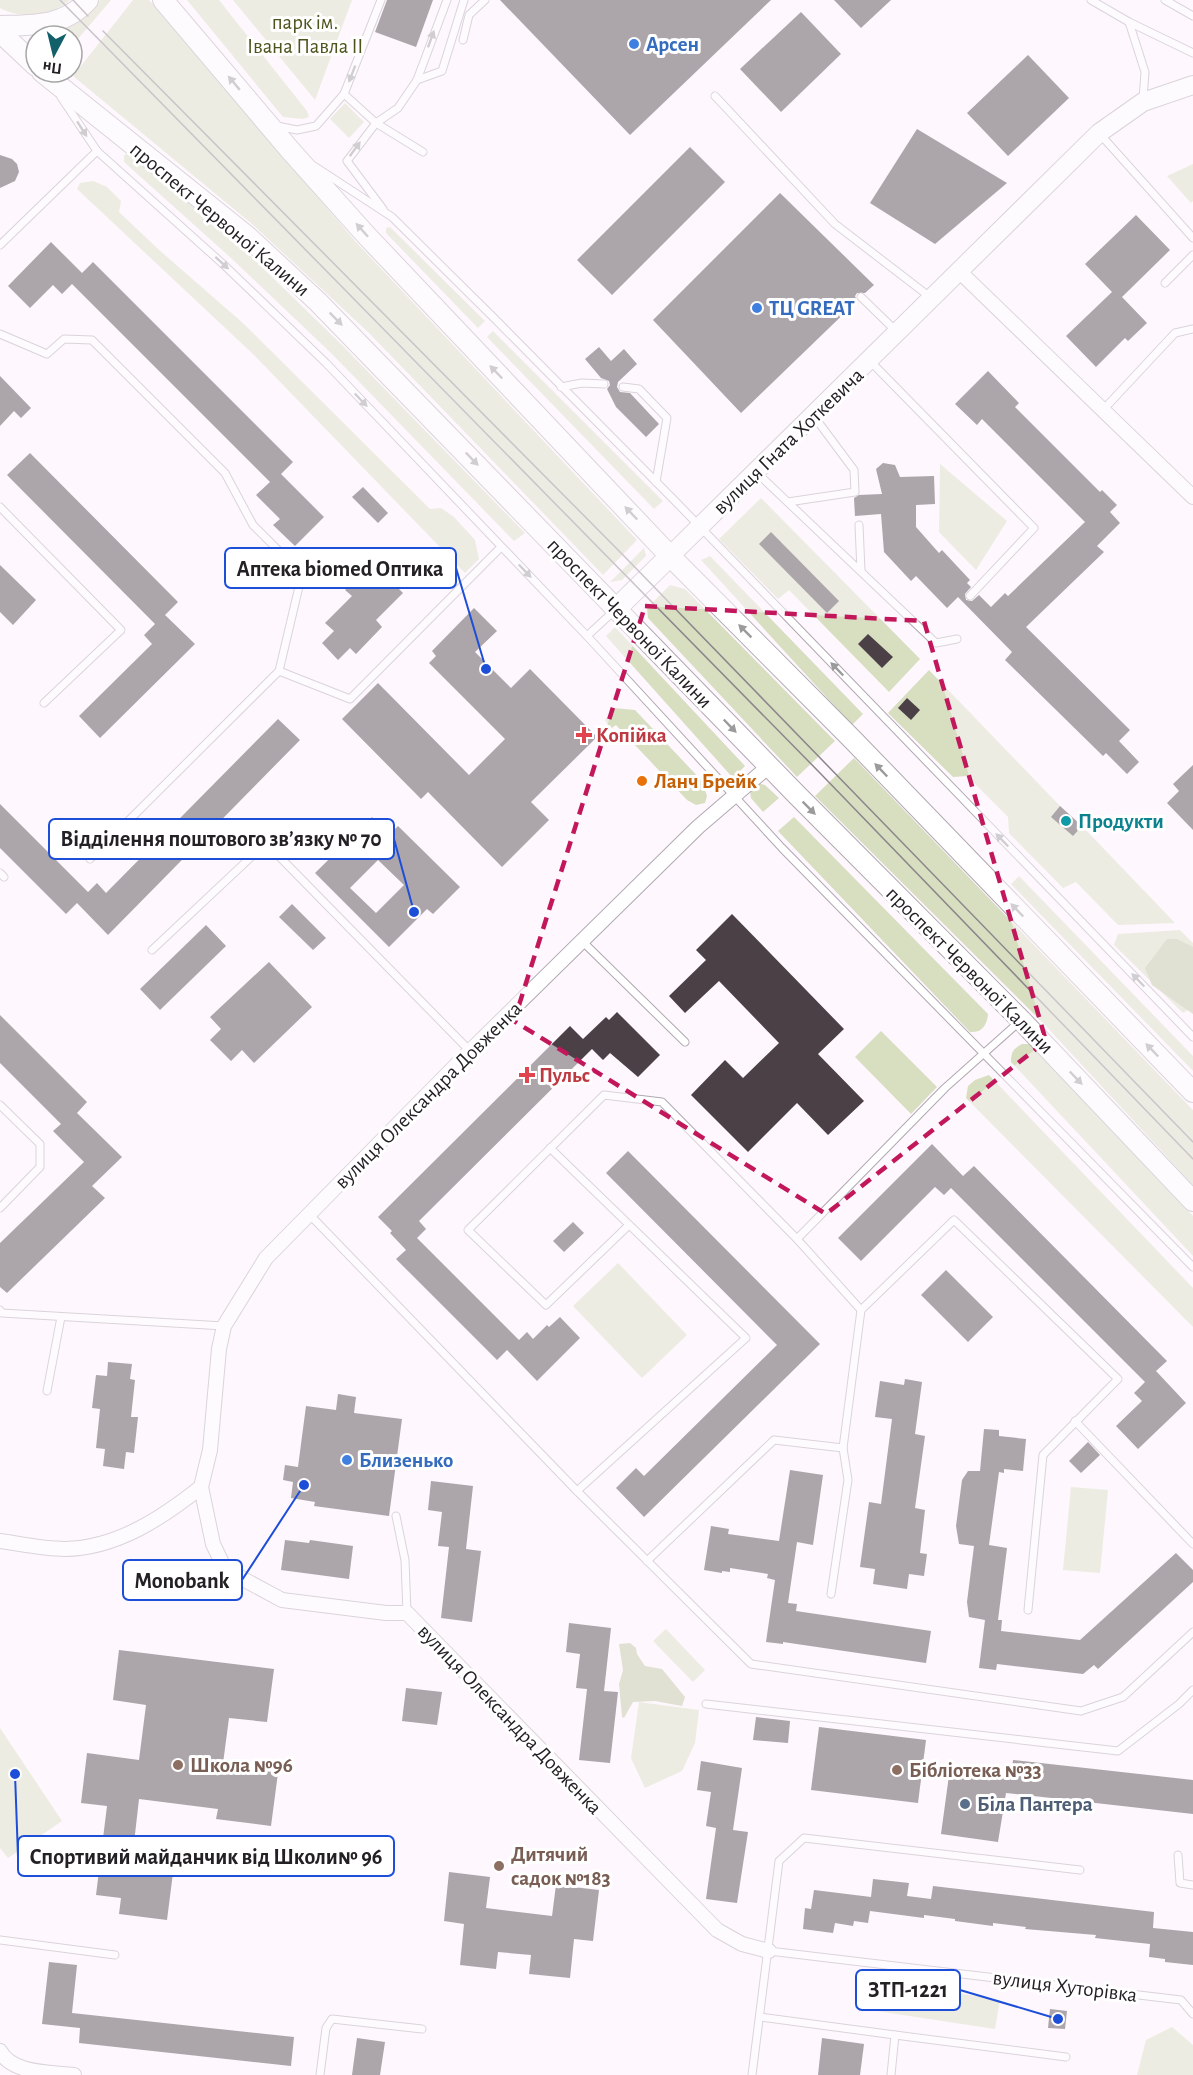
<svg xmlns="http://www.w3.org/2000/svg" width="1193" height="2075" font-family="'Alegreya Sans',sans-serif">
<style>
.green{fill:#d8dec0}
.forest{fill:#bdc4a0}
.building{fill:#4a4046;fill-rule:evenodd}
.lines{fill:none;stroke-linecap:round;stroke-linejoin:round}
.service-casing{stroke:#b0a8b1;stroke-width:9}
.minor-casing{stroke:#b0a8b1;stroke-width:16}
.tertiary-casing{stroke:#b0a8b1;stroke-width:20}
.secondary-casing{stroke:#b0a8b1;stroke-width:22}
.service{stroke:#fff;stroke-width:7}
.minor{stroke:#fff;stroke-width:14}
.tertiary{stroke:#fff;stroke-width:18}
.secondary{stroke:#fff;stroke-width:20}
.tram{stroke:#8b868b;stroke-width:1.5}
.oneway{fill:#9c9b9c}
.marked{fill:none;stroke:#c2185b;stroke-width:4.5;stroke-dasharray:12 8;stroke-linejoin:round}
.shop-dot{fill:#3f7fe0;stroke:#fff;stroke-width:2}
.health-dot{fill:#e0444e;stroke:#fff;stroke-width:2}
.food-dot{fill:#e8710a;stroke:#fff;stroke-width:2}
.culture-dot{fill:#0f9aa8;stroke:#fff;stroke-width:2}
.education-dot{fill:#8d6e63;stroke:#fff;stroke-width:2}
.service-dot{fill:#5c6f8a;stroke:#fff;stroke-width:2}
.labels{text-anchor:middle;stroke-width:6;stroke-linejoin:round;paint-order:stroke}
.park-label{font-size:21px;fill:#4c531b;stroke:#fff}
.shop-label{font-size:21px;font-weight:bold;fill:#366cbe;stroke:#fff;text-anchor:start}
.street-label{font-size:21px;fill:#242124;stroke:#fff}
.health-label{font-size:21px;font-weight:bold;fill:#be3a42;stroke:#fff;text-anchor:start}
.food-label{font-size:21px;font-weight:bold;fill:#c56008;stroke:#fff;text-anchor:start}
.culture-label{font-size:21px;font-weight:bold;fill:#0d838f;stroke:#fff;text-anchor:start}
.education-label{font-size:21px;font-weight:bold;fill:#785e54;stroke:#fff;text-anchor:start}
.service-label{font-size:21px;font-weight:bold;fill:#4e5e75;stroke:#fff;text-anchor:start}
.leader{fill:none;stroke:#1d4ed8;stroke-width:2}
.callout-dot{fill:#1d4ed8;stroke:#fff;stroke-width:2}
.callout{fill:#fff;stroke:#1d4ed8;stroke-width:2}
.callout-label{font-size:22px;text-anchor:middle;font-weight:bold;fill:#242124}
</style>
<rect width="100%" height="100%" fill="#fef7fe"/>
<g class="green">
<path d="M0 0H70C51 16 22 20 0 8Z"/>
<path d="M100 0H111L72 46V36H36V49L29 42 30 37C59 30 80 25 100 0Z"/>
<path d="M133 0H149L356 242 637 540 603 575 369 333 252 224 73 76Z"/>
<path d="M187 0H219L307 111 309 117 303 119 283 117Z"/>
<path d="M233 0H352L315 100Z"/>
<path d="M345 103 364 122 349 138 330 119Z"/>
<path d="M127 154 133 155 239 245 342 345 525 533 514 541 333 355 231 258 124 162V155Z"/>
<path d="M1193 164V201L1191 203 1167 176Z"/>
<path d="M93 181 107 187 121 201 119 212 158 249 244 324 430 509 441 508 454 517 475 540 479 559 465 573 254 355 77 189 80 183Z"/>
<path d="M390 227 485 321 478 328 386 233V228Z"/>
<path d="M493 331 663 501 654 509 487 337Z"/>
<path d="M940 464 1007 521 976 570 939 532Z"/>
<path d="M761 498 920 659 889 692 789 590 778 599 719 539Z"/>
<path d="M644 548 646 556 622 580 610 582Z"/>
<path d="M710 556 863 714 852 725 701 560Z"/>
<path d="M670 585 685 589 835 741 797 777 648 618 647 608Z"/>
<path d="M615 627 745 766 733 778 606 636Z"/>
<path d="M929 670 1060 806 1082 826 1175 923 1118 925 1076 882 1063 888 1009 833 1008 817 967 776 953 777 888 713Z"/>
<path d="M614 708 635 710 702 781 707 796 705 803 696 805 687 800 616 725 610 729 605 720Z"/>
<path d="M854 758 1193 1110V1185L1044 1024 815 796Z"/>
<path d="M758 783 765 785 779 798 763 812 751 798 750 791Z"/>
<path d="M794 817 988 1014C987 1025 982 1033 970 1032L778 831Z"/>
<path d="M1019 876 1193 1056V1071L1011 884Z"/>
<path d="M1180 930 1193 943V1007L1183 1013 1114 945 1118 934Z"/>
<path d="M881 1031 937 1087 911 1114 855 1057Z"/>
<path d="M1022 1044H1031L1193 1216V1256L1011 1062C1011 1052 1013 1049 1022 1044Z"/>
<path d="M989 1075 1193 1288V1327L966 1098 968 1086 975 1080Z"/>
<path d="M618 1263 687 1335 642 1378 573 1306Z"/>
<path d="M1071 1487 1108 1490 1100 1573 1063 1570Z"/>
<path d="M666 1629 705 1670 693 1682 653 1641Z"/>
<path d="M639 1702 699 1710 695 1743 682 1771 645 1788 631 1758Z"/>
<path d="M0 1728 62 1821 8 1858 0 1848Z"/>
<path d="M873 1979 1000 2000 995 2029 870 2010Z"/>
<path d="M1172 2027 1193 2045V2075H1137L1146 2040Z"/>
</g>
<g class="forest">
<path d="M1167 939H1177L1193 947V1014L1152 985 1145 968Z"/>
<path d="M630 1643 636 1648 637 1654 645 1666 662 1669 685 1697 682 1706 655 1701 633 1702 624 1718 622 1717 619 1684 623 1670 619 1644Z"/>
</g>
<g class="building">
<path d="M387 0H433L416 47 375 32Z"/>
<path d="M500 0H771L630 135Z"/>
<path d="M834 0H891L861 28Z"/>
<path d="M801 12 841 54 781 112 740 69Z"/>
<path d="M1028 55 1069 98 1008 156 967 113Z"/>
<path d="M917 129 1007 183 935 244 870 203Z"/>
<path d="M690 147 725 182 612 295 577 260Z"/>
<path d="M0 155 12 159 17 164 19 172 15 181 0 188Z"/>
<path d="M780 193 874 285 865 293H857L855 296 857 301 741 413 653 320Z"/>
<path d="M1136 215 1170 250 1122 297 1147 323 1128 341 1125 338 1096 367 1066 336 1112 292 1085 264Z"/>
<path d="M51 242 82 273 93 262 293 462 281 474 324 517 295 546 273 525 280 519 256 495 270 482 72 284 62 294 53 285 30 308 8 286Z"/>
<path d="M599 347 611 361 624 349 637 364 618 382 617 387 620 392 630 393 659 424 646 437 616 407 607 389 610 385 609 381 601 378 585 359Z"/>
<path d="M988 371 1019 403 1015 407 1100 492 1102 490 1117 505 1110 512 1120 523 1097 546 1104 552 1026 627 1130 730 1119 741 1139 762 1127 774 1106 753 1103 756 1005 660 1012 652 958 597 947 608 916 576 911 581 884 552 881 514 855 516 854 498 859 495 882 494 876 469 883 463 895 465 900 477 934 476 935 504 916 505V527L939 553 942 550 970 580 967 583 971 587 965 594 966 600 972 601 979 595 991 607 1005 593 1008 596 1085 522 982 419 977 425 955 404Z"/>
<path d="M0 376 31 408 21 418 14 411 0 426Z"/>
<path d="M30 453 178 602 165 615 195 644 100 738 79 716 152 644 144 635 155 624 7 475Z"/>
<path d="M363 487 388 513 378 523 352 497Z"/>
<path d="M771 532 839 601 827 613 759 544Z"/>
<path d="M393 560 411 577 399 589 403 593 376 620 382 627 356 654 350 648 338 660 322 643 334 631 325 623 352 596 345 590 361 575 364 579 375 568 381 573Z"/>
<path d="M0 565 36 600 13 625 0 612Z"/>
<path d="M474 608 497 631 475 652 511 688 530 669 597 737 531 802 549 820 502 867 428 792 421 799 342 719 378 683 469 775 505 739 429 663 436 656 432 651Z"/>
<path d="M868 634 893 657 882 668 858 644Z"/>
<path d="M907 698 920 710 911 720 898 708Z"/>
<path d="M278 719 300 740 108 935 77 903 66 914 0 848V804L88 892 97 883 106 893Z"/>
<path d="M1193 765V830L1167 803 1179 791 1173 784Z"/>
<path d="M1060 806 1082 826 1073 836 1051 817Z"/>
<path d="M372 817 389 835 398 826 460 887 433 914 427 909 389 947 315 873ZM378 860 404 885 376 913 350 888Z"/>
<path d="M292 904 326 938 313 950 279 917Z"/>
<path d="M732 914 844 1029 818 1054 864 1101 828 1135 797 1103 748 1152 691 1095 725 1060 743 1078 779 1043 719 981 685 1013 669 996 706 960 696 950Z"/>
<path d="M206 925 226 946 160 1010 140 989Z"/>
<path d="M269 962 312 1007 254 1063 242 1050 231 1061 210 1040 221 1029 210 1017Z"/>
<path d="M617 1012 660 1055 638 1077 610 1053 603 1060 592 1049 419 1221 426 1229 417 1238 519 1340 527 1332 533 1339 547 1325 549 1327 560 1317 580 1338 537 1381 507 1350 497 1360 396 1259 406 1250 390 1233 392 1231 378 1217 570 1026 583 1039 606 1017 609 1020Z"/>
<path d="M0 1015 87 1102 77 1113 122 1157 92 1186 105 1198 7 1293 0 1287V1243L84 1162 53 1131 61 1124 0 1063Z"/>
<path d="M932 1144 963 1176 974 1166 1167 1361 1156 1371 1186 1403 1138 1449 1116 1426 1142 1401 1134 1393 1145 1382 951 1188 944 1195 935 1187 861 1261 838 1238Z"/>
<path d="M628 1151 820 1344 644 1517 616 1488 636 1468 644 1476 777 1345 606 1173Z"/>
<path d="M573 1222 584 1233 564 1252 553 1241Z"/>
<path d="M946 1270 993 1317 968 1342 921 1295Z"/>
<path d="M108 1362 132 1364 130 1379 135 1380 131 1417H138L134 1453 126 1452 124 1469 103 1466 105 1449 96 1448 100 1409 92 1408 96 1375 107 1376Z"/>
<path d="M905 1379 922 1382 915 1434 925 1436 915 1508 925 1510 920 1553 927 1554 924 1576 909 1574 907 1589 873 1584 875 1569 860 1567 869 1502 881 1504 892 1419 875 1417 880 1381 904 1385Z"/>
<path d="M338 1394 356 1397 354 1413 402 1419 389 1516 314 1506 315 1502 291 1498 293 1482 283 1480 285 1465 298 1467 306 1406 336 1410Z"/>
<path d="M984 1429 999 1430V1436L1026 1439 1023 1471 1004 1469V1473L999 1472 989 1545 1007 1548 998 1620H1002L1001 1631 1080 1640 1176 1553 1193 1570V1582L1098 1669 1094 1665 1083 1674 997 1664 996 1670 979 1668 985 1620 969 1617 967 1602 974 1546 959 1544 956 1526 962 1480 968 1471H980Z"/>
<path d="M1088 1442 1100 1455 1081 1473 1069 1461Z"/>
<path d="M790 1470 823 1475 813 1545 797 1542 788 1603 797 1604 796 1611 931 1631 926 1663 783 1642V1644L766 1642 775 1580 767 1578 768 1574 730 1568V1572L722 1571V1573L704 1570 711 1526 729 1529 728 1534 779 1541Z"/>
<path d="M431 1481 473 1486 466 1549 481 1551 472 1622 441 1618 449 1547 438 1546 442 1512 428 1510Z"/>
<path d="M285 1540 309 1543 310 1540 353 1546 349 1579 281 1570Z"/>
<path d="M569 1623 611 1628 604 1691 618 1692 610 1763 579 1760 587 1689 576 1688 580 1654 566 1652Z"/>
<path d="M119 1650 274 1669 267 1722 229 1718 222 1771 253 1775 254 1769 278 1773 271 1826 216 1819 218 1809 139 1799 134 1843 176 1849 167 1920 119 1914 121 1898 96 1895 107 1806 81 1803 87 1753 139 1760 146 1705 113 1700Z"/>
<path d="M406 1688 442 1692 437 1725 402 1721Z"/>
<path d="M756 1717 790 1721 788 1743 753 1740Z"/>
<path d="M819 1727 926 1740 918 1803 811 1790Z"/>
<path d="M1013 1760 1193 1780V1814L1006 1793 998 1842 941 1834 950 1768 1011 1777Z"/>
<path d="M701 1761 742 1768 733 1830 748 1832 737 1903 706 1899 716 1828 706 1826 711 1792 697 1790Z"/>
<path d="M449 1872 490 1877 486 1908 552 1916 556 1885 599 1890 593 1941 574 1939 570 1978 529 1974 531 1955 498 1952 496 1969 460 1965 464 1924 444 1921Z"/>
<path d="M873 1879 909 1883 907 1896 931 1899 933 1886 1154 1912 1153 1928 1193 1932V1965L1165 1962V1959L1149 1957 1150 1944 1095 1938 1096 1935 1025 1929 1026 1927 993 1923V1926L955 1921V1919L924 1915V1918L870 1911 868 1923 854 1921 853 1926 835 1923 833 1933 803 1929 805 1908 811 1909 814 1890 871 1897Z"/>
<path d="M49 1962 77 1965 72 2013 294 2037 291 2066 79 2043 80 2028 42 2024Z"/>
<path d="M1050 2009 1067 2011 1065 2029 1048 2028Z"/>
<path d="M357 2038 385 2042 380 2075H352Z"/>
<path d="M822 2038 864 2044 860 2075H818Z"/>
</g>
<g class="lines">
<defs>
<g id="service">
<path d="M1091 0 1129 22 1193 53"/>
<path d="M1165 0 1193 16"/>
<path d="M1129 22 1145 72 1143 99"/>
<path d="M463 40 469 15 485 0"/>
<path d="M417 80 442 71 464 0"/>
<path d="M344 94 376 123 423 152"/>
<path d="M715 96 835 224 930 297"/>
<path d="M61 97 97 151 224 265 326 363 587 636 782 848 1193 1267"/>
<path d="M277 126 297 130 316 126 344 94 381 0"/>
<path d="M1099 133 1193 238"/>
<path d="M314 166 392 217 496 320 678 504 1193 1037"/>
<path d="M383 209 347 161 376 123 398 108 417 80 447 0"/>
<path d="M0 245 97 151"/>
<path d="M1165 283 1193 255"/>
<path d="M861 297 896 331"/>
<path d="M0 334 47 354 64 339 92 340 225 473 253 525 302 574 279 671"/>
<path d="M870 361 1034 528 970 596"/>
<path d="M561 387 582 383 604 384"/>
<path d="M623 387 639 389 667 418 656 482"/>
<path d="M1103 410 1175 333 1193 329"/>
<path d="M756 472 936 643 957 639"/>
<path d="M788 502 855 492 854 470 813 415"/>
<path d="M0 507 121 630 44 703"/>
<path d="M859 525 861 571"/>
<path d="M587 636 614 611"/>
<path d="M90 859 279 671 350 699 501 547"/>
<path d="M0 873 4 877"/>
<path d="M583 942 685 1042"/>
<path d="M152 950 266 843 470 1051"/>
<path d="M0 1105 40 1144V1167L0 1208"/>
<path d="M550 1148 746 1338 577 1491"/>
<path d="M309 1214 577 1491 751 1664 1081 1711 1123 1697 1193 1632"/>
<path d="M629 1225 546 1305 468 1230 604 1095 662 1102 797 1239 861 1310"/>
<path d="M797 1239 945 1088 1019 1022"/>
<path d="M0 1310 2 1313 224 1326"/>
<path d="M47 1391 61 1317"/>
<path d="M1075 1421 1193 1544"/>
<path d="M396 1516 405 1560 407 1613"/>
<path d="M647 1561 774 1440 843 1448"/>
<path d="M831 1594 848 1480 843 1448 861 1310 954 1220 1118 1379 1043 1455 1028 1610"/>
<path d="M706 1704 1118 1751 1179 1704 1193 1690"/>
<path d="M1178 1855 1180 1883 1193 1885"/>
<path d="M0 1940 115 1955"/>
<path d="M769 1951 1181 2000 1193 2014"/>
<path d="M760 2017 895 2035 891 2075"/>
<path d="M895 2035 1066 2057"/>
<path d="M320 2075 326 2028 332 2019 422 2029"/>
<path d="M752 2075 779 1861 804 1838 1080 1870"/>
</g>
<g id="minor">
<path d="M960 272 1193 497"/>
<path d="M0 1541C21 1544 43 1549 65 1549 117 1548 162 1518 201 1487"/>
<path d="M769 1951 742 1944 717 1930 407 1613H386L282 1600 243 1579 223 1565 213 1544 201 1487 210 1450 219 1349 224 1326 266 1258 470 1051 698 827 769 766"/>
<path d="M0 2051C12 2074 50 2072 74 2075"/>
</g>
<path id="tertiary" d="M670 556 1099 133 1143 102 1193 85"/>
<g id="secondary">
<path d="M163 0 290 150 366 235 670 556 853 740 1193 1092"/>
<path d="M0 26C33 25 64 27 88 0"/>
<path d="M0 32 36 66"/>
<path d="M42 72 247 236 318 302 796 794 1021 1020 1193 1201"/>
<path d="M616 609 670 556"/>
</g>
</defs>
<use href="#service" class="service-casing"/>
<use href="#minor" class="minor-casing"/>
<use href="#tertiary" class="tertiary-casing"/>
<use href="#secondary" class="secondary-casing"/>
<use href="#service" class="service"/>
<use href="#minor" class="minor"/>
<use href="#tertiary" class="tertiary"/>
<use href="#secondary" class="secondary"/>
<g class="tram">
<path d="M60 0 819 772 1193 1159"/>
<path d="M73 0 88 16"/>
<path d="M103 31 625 557 1193 1142"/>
</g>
</g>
<defs><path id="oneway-solid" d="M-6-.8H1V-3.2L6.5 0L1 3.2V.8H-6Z" transform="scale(1.5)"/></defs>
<g class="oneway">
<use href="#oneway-solid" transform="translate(431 39) rotate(-70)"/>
<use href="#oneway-solid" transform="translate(352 74) rotate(111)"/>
<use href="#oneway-solid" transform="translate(234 83) rotate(-130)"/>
<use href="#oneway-solid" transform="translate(82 129) rotate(57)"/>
<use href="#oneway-solid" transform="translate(355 149) rotate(-54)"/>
<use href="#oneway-solid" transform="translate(362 230) rotate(-132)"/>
<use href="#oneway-solid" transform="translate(222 263) rotate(42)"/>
<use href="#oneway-solid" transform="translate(336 319) rotate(45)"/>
<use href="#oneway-solid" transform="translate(496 372) rotate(-134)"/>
<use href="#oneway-solid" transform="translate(361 400) rotate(46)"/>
<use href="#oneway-solid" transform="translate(472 459) rotate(46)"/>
<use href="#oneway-solid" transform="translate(631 513) rotate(-134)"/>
<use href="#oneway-solid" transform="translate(525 571) rotate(46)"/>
<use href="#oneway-solid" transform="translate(745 631) rotate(-135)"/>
<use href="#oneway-solid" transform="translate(837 669) rotate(-134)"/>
<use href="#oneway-solid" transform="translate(730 726) rotate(46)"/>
<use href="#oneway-solid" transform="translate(881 770) rotate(-134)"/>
<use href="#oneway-solid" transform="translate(809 808) rotate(45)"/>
<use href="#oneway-solid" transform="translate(1002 840) rotate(-134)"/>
<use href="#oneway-solid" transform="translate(1017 910) rotate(-134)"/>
<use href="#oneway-solid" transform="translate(1138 980) rotate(-134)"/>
<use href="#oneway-solid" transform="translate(1152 1050) rotate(-134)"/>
<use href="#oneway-solid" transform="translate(1076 1078) rotate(46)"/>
</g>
<path d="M0 0H1193V2075H0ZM645 606 924 621 1046 1041 826 1214 514 1021Z" fill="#fef7fe" fill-opacity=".55" fill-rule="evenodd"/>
<path class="marked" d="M645 606 924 621 1046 1041 826 1214 514 1021Z"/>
<g class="shop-dot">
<circle cx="634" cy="44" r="6"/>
<circle cx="757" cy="308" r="6"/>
<circle cx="347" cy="1460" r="6"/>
</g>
<g class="health-dot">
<path d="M581 726h6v6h6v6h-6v6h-6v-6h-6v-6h6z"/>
<path d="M524 1066h6v6h6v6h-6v6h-6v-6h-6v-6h6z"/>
</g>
<circle class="food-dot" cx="642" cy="781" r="6"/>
<circle class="culture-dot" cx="1066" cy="821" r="6"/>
<g class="education-dot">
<circle cx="178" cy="1765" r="6"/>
<circle cx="897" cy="1770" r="6"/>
<circle cx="499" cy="1866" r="6"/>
</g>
<circle class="service-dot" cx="965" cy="1804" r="6"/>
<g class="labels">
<g class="park-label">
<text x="305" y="29">парк ім.<tspan x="305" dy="24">Івана Павла II</tspan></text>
</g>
<g class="shop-label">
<text x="646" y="51">Арсен</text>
<text x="769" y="315">ТЦ GREAT</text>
<text x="359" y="1467">Близенько</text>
</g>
<g class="street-label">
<text transform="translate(220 219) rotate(40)" y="7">проспект Червоної Калини</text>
<text transform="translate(788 441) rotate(-44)" y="7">вулиця Гната Хоткевича</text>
<text transform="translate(630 623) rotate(46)" y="7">проспект Червоної Калини</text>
<text transform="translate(970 970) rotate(45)" y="7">проспект Червоної Калини</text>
<text transform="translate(428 1095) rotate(-45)" y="7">вулиця Олександра Довженка</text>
<text transform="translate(510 1719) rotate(46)" y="7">вулиця Олександра Довженка</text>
<text transform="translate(1065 1986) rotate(7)" y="7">вулиця Хуторівка</text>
</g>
<g class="health-label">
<text x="596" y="742">Копійка</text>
<text x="539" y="1082">Пульс</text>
</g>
<g class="food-label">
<text x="654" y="788">Ланч Брейк</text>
</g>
<g class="culture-label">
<text x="1078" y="828">Продукти</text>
</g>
<g class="education-label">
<text x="190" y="1772">Школа №96</text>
<text x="909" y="1777">Бібліотека №33</text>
<text x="511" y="1861">Дитячий<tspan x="511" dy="24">садок №183</tspan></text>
</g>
<g class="service-label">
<text x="977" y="1811">Біла Пантера</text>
</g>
</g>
<path class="leader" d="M486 669L456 568M414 912L394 839M304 1485L242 1580M15 1774L18 1856M1058 2019L960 1990"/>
<g class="callout-dot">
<circle cx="486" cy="669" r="6"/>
<circle cx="414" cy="912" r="6"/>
<circle cx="304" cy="1485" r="6"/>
<circle cx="15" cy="1774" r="6"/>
<circle cx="1058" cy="2019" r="6"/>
</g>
<g class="callout">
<rect x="225" y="548" width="231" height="40" rx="6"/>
<rect x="49" y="819" width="345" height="40" rx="6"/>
<rect x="123" y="1560" width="119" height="40" rx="6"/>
<rect x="18" y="1836" width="376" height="40" rx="6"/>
<rect x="856" y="1970" width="104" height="40" rx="6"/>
</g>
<g class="callout-label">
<text x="340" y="576">Аптека biomed Оптика</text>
<text x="221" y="846">Відділення поштового зв’язку № 70</text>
<text x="182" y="1588">Monobank</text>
<text x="206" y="1864">Спортивий майданчик від Школи№ 96</text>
<text x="908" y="1997">ЗТП-1221</text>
</g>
<g transform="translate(54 54) rotate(187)"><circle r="28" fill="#ffffff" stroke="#a7a6a7" stroke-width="1.5"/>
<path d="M0-4.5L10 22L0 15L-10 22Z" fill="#12616a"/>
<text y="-9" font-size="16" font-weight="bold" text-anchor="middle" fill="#242124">Пн</text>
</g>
</svg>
